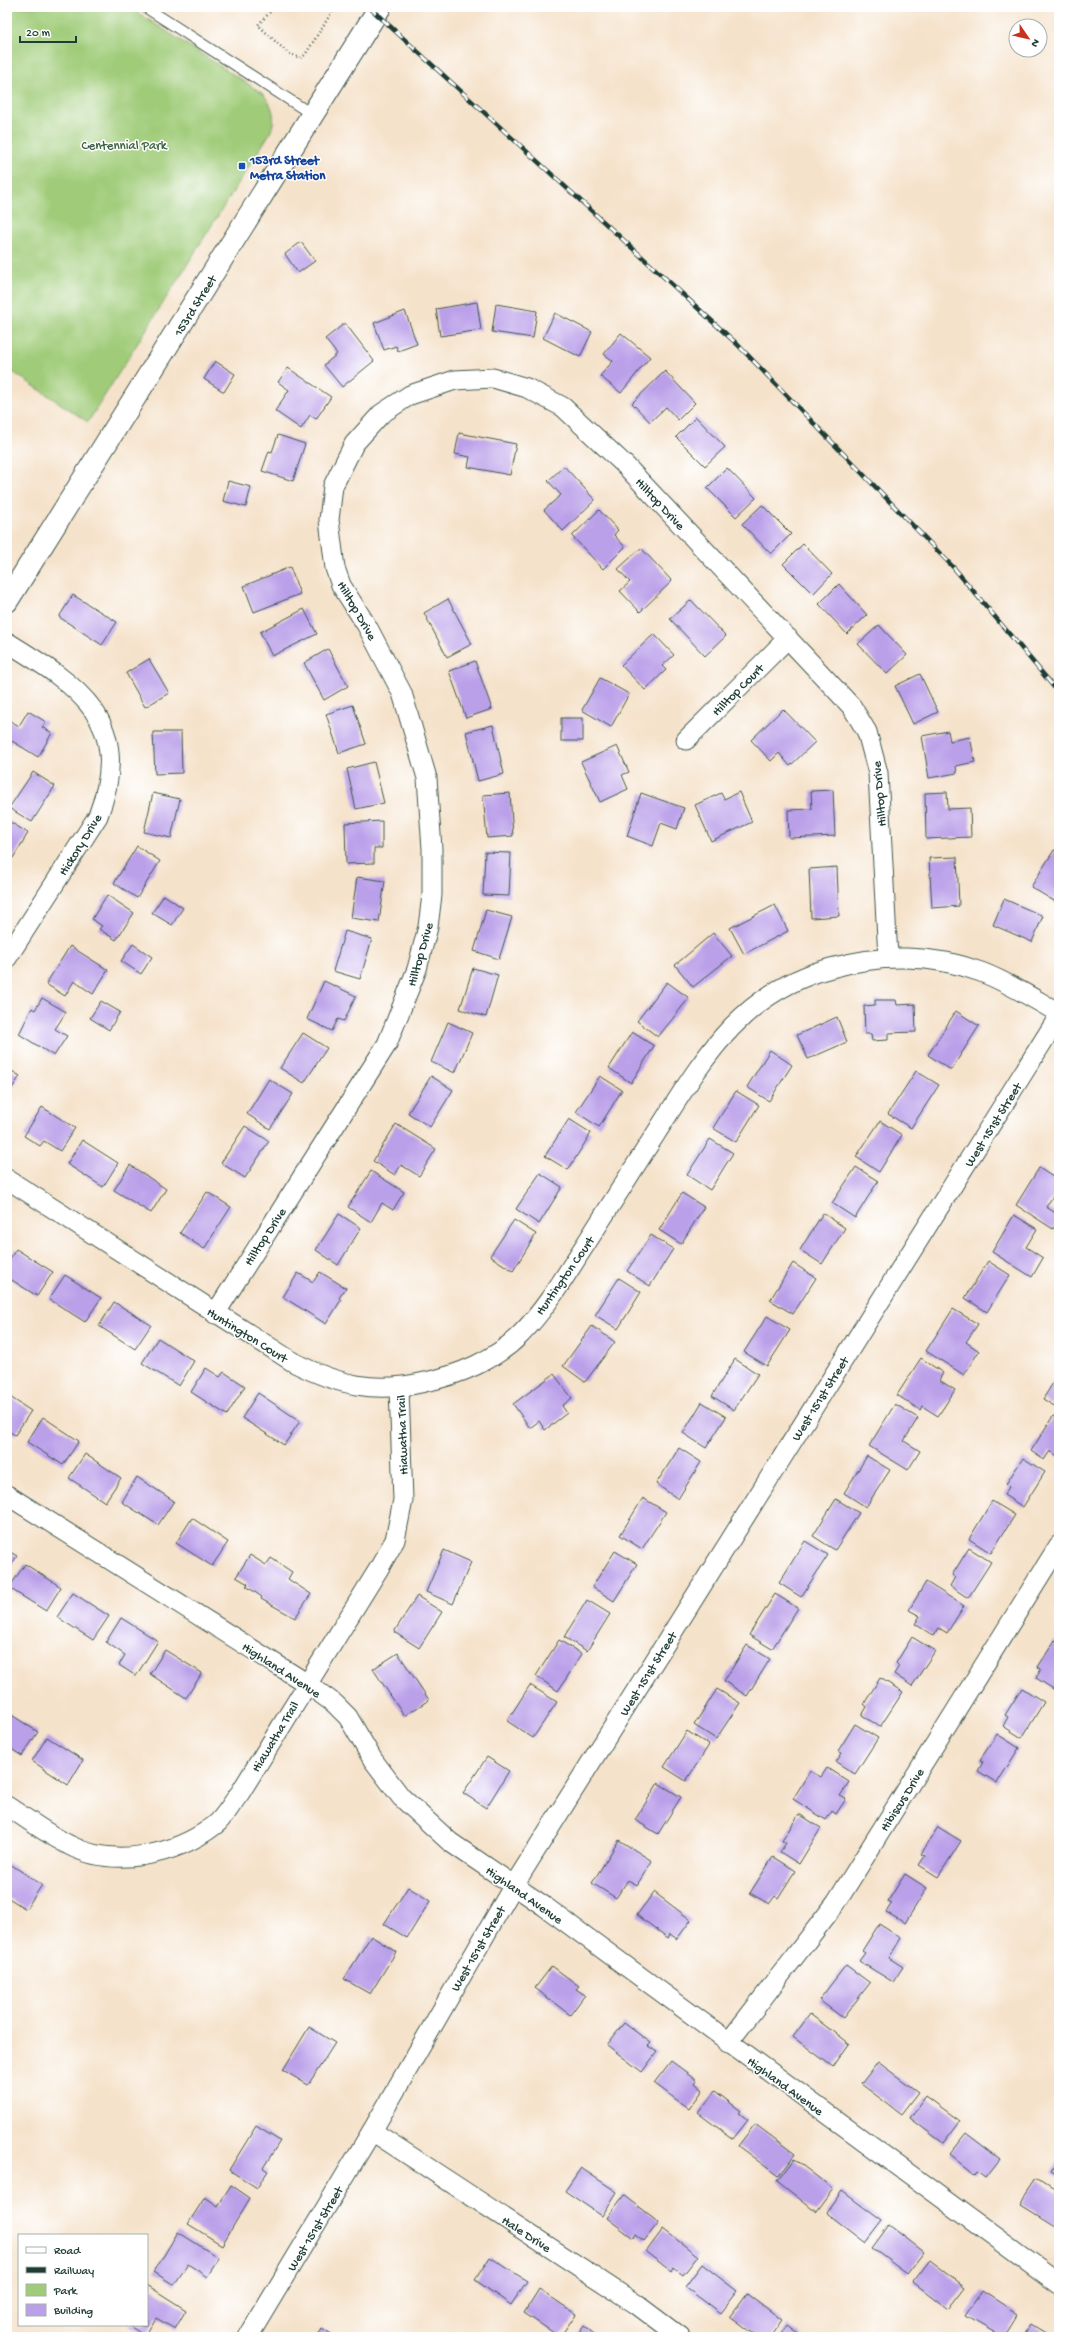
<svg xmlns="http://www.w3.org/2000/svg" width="1066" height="2344" font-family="'Gochi Hand',sans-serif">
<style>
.green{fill:#a0cc79;stroke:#608456}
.building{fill:#ba9fe9}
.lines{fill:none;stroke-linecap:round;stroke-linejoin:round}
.service-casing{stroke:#3f564a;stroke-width:12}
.minor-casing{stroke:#3f564a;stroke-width:21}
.tertiary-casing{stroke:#3f564a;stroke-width:24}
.path{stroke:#3f564a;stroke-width:2.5;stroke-dasharray:1 3;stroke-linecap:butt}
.service{stroke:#fff;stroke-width:10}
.minor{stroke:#fff;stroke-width:19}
.tertiary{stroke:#fff;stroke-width:22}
.rail-casing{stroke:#1f3d34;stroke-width:4.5}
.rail{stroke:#fff;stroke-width:3;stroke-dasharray:9;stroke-linecap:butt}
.transit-dot{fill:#1a4fb4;stroke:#fff;stroke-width:1.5}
.labels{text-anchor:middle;stroke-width:3;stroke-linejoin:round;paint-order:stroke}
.park-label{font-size:13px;fill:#3f6145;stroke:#fff}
.transit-label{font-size:13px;font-weight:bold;fill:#164399;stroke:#fff;text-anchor:start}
.street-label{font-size:13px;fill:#1f3d34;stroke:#fff}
</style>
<rect width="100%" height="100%" fill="#fff"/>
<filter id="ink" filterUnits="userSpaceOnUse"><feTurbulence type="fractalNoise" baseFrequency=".025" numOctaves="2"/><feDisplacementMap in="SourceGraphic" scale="8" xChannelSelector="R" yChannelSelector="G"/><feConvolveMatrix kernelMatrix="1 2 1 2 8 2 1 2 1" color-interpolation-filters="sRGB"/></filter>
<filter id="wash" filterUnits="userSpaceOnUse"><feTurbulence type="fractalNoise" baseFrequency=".012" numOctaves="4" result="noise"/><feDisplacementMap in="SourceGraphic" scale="16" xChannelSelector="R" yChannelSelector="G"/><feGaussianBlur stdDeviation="0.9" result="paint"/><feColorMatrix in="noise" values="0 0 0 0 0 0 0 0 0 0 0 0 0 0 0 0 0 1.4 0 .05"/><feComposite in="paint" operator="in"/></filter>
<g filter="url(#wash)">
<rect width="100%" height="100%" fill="#f5e2ca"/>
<path class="green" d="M7 7H129L262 93C273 106 277 117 270 133L88 422 7 368Z"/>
<g id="blocks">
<g class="building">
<path d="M301 242 315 261 298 273 285 254Z"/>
<path d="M477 302 481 330 440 336 436 309Z"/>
<path d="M496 304 537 311 533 338 492 332Z"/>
<path d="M405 311 417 344 398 351 396 346 384 350 374 323Z"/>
<path d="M555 313 592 332 580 357 543 338Z"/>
<path d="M345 323 374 361 342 387 324 365 337 354 325 339Z"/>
<path d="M621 333 650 357 621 393 600 376 613 361 604 354Z"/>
<path d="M215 361 235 374 224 392 204 379Z"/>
<path d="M288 368 331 397 316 419 310 415 301 429 275 411 289 390 278 382Z"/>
<path d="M665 371 695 403 678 420 666 407 650 422 632 403Z"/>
<path d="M696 417 725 447 705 466 676 437Z"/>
<path d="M459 433 516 444 510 475 468 467 470 457 455 454Z"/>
<path d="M278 435 305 444 293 481 262 471 269 451 272 452Z"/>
<path d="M564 466 595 500 563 531 544 510 561 495 548 481Z"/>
<path d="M727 468 756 498 736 517 707 488Z"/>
<path d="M228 481 251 487 246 507 223 501Z"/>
<path d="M762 505 791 534 771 554 742 524Z"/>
<path d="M599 510 618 530 614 535 625 547 603 569 572 536Z"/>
<path d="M803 544 832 574 813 594 783 564Z"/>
<path d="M641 548 672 581 640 612 620 591 630 582 618 569Z"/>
<path d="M290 567 300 594 254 612 244 586Z"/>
<path d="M839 584 867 615 847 634 819 604Z"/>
<path d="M73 595 117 622 102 645 59 617Z"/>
<path d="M448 599 472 644 447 657 424 613Z"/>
<path d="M691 600 726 636 705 656 670 619Z"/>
<path d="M304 609 317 634 272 656 260 632Z"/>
<path d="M879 625 907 655 887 674 858 644Z"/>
<path d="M654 634 674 655 662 666 666 670 645 690 621 665Z"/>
<path d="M328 649 348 686 324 700 304 663Z"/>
<path d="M149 659 169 693 145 707 126 673Z"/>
<path d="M475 661 492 709 466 718 449 671Z"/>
<path d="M920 674 938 712 913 724 895 686Z"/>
<path d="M600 678 629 694 611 727 582 710Z"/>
<path d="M353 705 366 744 339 753 326 714Z"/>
<path d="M783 709 815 742 790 766 779 753 771 761 751 740Z"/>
<path d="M28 711 46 722 42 727 52 733 38 757 12 741 7 747V719L19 726Z"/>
<rect x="561" y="718" width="22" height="23"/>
<path d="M493 725 504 774 478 781 466 732Z"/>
<path d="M948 731 950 741 970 737 975 762 956 766 957 773 929 778 922 736Z"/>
<path d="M153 732H181L182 773 155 774Z"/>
<path d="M617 746 629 772 622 775 628 789 600 802 581 762Z"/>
<path d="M374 762 384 803 356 809 347 769Z"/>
<path d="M33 772 55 786 32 822 9 808Z"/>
<path d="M833 790 835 836 789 838 788 810 812 809 811 791Z"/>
<path d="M739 792 752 822 711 841 695 805 721 793 724 799Z"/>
<path d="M947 792 948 809 970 808 971 837 926 839 925 793Z"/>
<path d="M153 793 180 799 171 838 144 832Z"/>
<path d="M510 793 513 836 487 838 483 795Z"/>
<path d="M641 793 684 808 677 829 661 823 653 846 627 836Z"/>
<path d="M7 820 28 833 13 858 8 854 7 856Z"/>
<path d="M382 821V848H374V863L346 864 345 823Z"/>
<path d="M137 846 160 861 137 898 114 883Z"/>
<path d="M1054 850 1059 853V893L1054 901 1031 887Z"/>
<path d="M485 852 511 853 509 896 483 895Z"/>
<path d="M957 857 959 906 932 908 929 858Z"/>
<path d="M837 867 839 916 811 918 809 869Z"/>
<path d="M357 877 385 881 379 922 351 918Z"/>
<path d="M107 895 134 913 116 940 99 929 102 926 92 919Z"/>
<path d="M164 895 183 908 172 925 152 913Z"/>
<path d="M1004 899 1043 916 1032 942 993 925Z"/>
<path d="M775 905 788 931 744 954 730 928Z"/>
<path d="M486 910 512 917 499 959 474 951Z"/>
<path d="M345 931 372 939 360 979 333 971Z"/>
<path d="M713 933 732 956 693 987 675 965Z"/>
<path d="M133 944 152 957 141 974 121 961Z"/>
<path d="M70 946 108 970 93 994 74 981 65 996 46 984Z"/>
<path d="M473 968 498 975 486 1017 460 1009Z"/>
<path d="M324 981 356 996 344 1021 338 1019 332 1031 307 1019Z"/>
<path d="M667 982 689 998 658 1037 637 1021Z"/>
<path d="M42 998 66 1012 55 1029 67 1036 54 1056 19 1034 32 1008 35 1010Z"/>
<path d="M875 1000H896L897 1005 915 1004 916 1032 888 1033V1040L872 1041 871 1034H865L864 1006 875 1005Z"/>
<path d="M101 1001 120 1012 109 1030 90 1018Z"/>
<path d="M956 1011 979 1026 951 1070 928 1055Z"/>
<path d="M837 1017 847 1042 808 1059 797 1035Z"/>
<path d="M448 1022 472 1033 455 1073 431 1062Z"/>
<path d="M632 1032 654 1046 631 1083 609 1068Z"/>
<path d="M303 1033 327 1048 304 1083 280 1068Z"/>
<path d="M770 1050 792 1065 769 1101 747 1087Z"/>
<path d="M7 1068 20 1076 7 1096Z"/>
<path d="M916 1071 939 1085 911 1128 888 1114Z"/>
<path d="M431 1076 453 1090 430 1127 408 1113Z"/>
<path d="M600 1076 622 1090 599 1127 576 1112Z"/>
<path d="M269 1079 293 1094 270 1129 247 1114Z"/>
<path d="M736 1091 759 1105 736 1142 713 1128Z"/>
<path d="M42 1107 75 1128 60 1151 44 1141 40 1146 24 1136Z"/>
<path d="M569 1119 591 1133 568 1170 545 1156Z"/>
<path d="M880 1121 902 1135 879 1172 856 1157Z"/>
<path d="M396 1124 436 1149 419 1176 401 1165 395 1175 373 1161Z"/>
<path d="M245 1126 269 1141 245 1178 221 1163Z"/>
<path d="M710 1139 733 1153 710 1190 687 1175Z"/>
<path d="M82 1140 118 1163 103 1187 67 1164Z"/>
<path d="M130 1165 166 1189 151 1213 114 1190Z"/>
<path d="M856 1167 878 1181 855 1218 832 1203Z"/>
<path d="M1039 1168 1059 1181V1187L1046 1207 1059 1215V1219L1053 1229 1016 1205Z"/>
<path d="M371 1171 404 1192 393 1210 382 1203 371 1222 348 1207Z"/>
<path d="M540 1173 562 1187 539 1224 516 1209Z"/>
<path d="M207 1192 231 1207 204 1249 180 1233Z"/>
<path d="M682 1193 704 1207 681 1244 659 1230Z"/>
<path d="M823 1213 845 1228 822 1264 800 1250Z"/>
<path d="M339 1214 361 1228 338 1265 316 1250Z"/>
<path d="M1014 1215 1037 1229 1026 1247 1043 1258 1032 1277 992 1252Z"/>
<path d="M514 1220 536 1234 513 1271 490 1256Z"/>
<path d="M651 1235 673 1249 650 1286 627 1271Z"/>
<path d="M16 1249 53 1272 37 1296 7 1277V1263Z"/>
<path d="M988 1261 1010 1275 987 1312 965 1298Z"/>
<path d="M793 1263 816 1278 793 1314 770 1300Z"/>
<path d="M320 1272 346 1288 339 1298 341 1300 326 1324 283 1297 298 1273 313 1282Z"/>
<path d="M65 1275 101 1298 85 1322 49 1299Z"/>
<path d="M619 1278 641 1292 618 1329 595 1315Z"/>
<path d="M114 1302 151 1325 135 1349 99 1326Z"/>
<path d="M953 1309 978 1324 966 1342 979 1351 964 1375 926 1351Z"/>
<path d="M767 1316 790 1330 767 1366 744 1352Z"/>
<path d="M592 1326 615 1342 585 1382 563 1366Z"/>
<path d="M158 1338 194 1361 179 1386 142 1363Z"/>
<path d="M921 1358 943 1373 939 1380 955 1390 938 1416 922 1406 920 1410 897 1395Z"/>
<path d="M735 1359 758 1374 734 1410 712 1396Z"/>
<path d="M206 1368 220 1377 224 1372 245 1386 227 1415 191 1392Z"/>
<path d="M554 1374 572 1398 562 1406 567 1413 545 1430 539 1421 530 1428 513 1404Z"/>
<path d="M1053 1383 1059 1386V1409L1043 1399Z"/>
<path d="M258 1393 300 1421 284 1445 242 1418Z"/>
<path d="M7 1395 31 1411 15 1435 7 1430Z"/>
<path d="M702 1402 726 1417 706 1448 683 1433Z"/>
<path d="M895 1404 918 1418 904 1441 920 1451 908 1470 869 1446Z"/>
<path d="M1053 1416 1059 1419V1457L1050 1451 1044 1460 1031 1451Z"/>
<path d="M43 1417 79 1441 63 1465 27 1442Z"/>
<path d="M679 1448 701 1462 678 1499 656 1484Z"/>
<path d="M85 1454 121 1478 105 1502 69 1478Z"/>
<path d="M867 1456 890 1470 866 1507 844 1493Z"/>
<path d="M1023 1458 1045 1472 1023 1507 1004 1495 1009 1487 1006 1484Z"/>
<path d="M137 1477 174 1501 158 1525 122 1502Z"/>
<path d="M643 1498 666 1512 642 1549 620 1535Z"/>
<path d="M836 1499 859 1513 835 1550 813 1536Z"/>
<path d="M992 1501 1015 1515 991 1553 969 1539Z"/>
<path d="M192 1518 228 1542 212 1566 176 1543Z"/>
<path d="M805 1541 828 1555 801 1597 779 1583Z"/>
<path d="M969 1548 991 1562 968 1598 950 1586 955 1577 952 1575Z"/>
<path d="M7 1550 17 1556 7 1572Z"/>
<path d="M444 1550 471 1562 453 1604 426 1592Z"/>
<path d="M615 1551 637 1564 614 1601 592 1587Z"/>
<path d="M250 1555 266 1565 271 1558 292 1572 288 1579 311 1594 295 1618 261 1599 262 1597 246 1586 248 1584 236 1577Z"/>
<path d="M25 1564 61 1587 46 1611 9 1588Z"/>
<path d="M926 1582 964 1606 947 1633 939 1628 934 1636 915 1624 920 1616 909 1610Z"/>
<path d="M73 1593 109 1616 93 1640 57 1617Z"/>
<path d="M775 1594 798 1608 772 1649 749 1635Z"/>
<path d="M417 1596 442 1612 419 1648 394 1632Z"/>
<path d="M587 1600 610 1614 587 1651 564 1637Z"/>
<path d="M121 1618 158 1641 136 1676 119 1665 125 1655 106 1642Z"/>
<path d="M912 1637 935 1651 912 1686 894 1674 899 1666 896 1663Z"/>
<path d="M559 1640 582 1654 558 1691 536 1676Z"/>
<path d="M1055 1640 1059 1643V1683L1055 1690 1036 1678 1041 1669 1038 1667Z"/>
<path d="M747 1645 770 1659 747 1696 724 1681Z"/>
<path d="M165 1650 202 1673 186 1698 150 1674Z"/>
<path d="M398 1653 429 1700 404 1716 373 1669Z"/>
<path d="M880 1678 903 1692 880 1727 862 1715 867 1707 864 1704Z"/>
<path d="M530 1685 557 1702 533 1738 507 1721Z"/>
<path d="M1022 1688 1044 1702 1022 1738 1003 1726 1008 1717 1005 1715Z"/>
<path d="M717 1689 740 1703 716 1739 694 1725Z"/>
<path d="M7 1712 38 1732 22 1756 7 1746Z"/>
<path d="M855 1724 878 1738 855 1774 836 1762 842 1753 838 1751Z"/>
<path d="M687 1731 709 1745 686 1781 664 1767Z"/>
<path d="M997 1734 1019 1748 997 1783 978 1771 983 1762 980 1760Z"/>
<path d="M47 1737 83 1760 68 1785 32 1761Z"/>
<path d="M487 1757 509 1771 486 1808 463 1793Z"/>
<path d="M827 1768 849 1782 840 1796 846 1799 836 1814 832 1811 826 1820 793 1799 810 1771 821 1777Z"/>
<path d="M658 1783 681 1797 658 1834 635 1820Z"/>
<path d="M799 1814 821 1828 799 1864 780 1852 786 1843 782 1841Z"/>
<path d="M938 1827 961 1841 938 1877 919 1865 925 1856 921 1854Z"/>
<path d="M619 1840 652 1861 637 1885 628 1880 616 1898 592 1883Z"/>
<path d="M773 1857 795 1871 778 1898 775 1896 769 1904 750 1893Z"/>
<path d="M7 1862 42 1885 26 1909 7 1897Z"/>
<path d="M905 1874 927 1888 905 1923 886 1912 892 1903 888 1901Z"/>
<path d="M408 1887 430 1901 407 1938 384 1924Z"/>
<path d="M654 1892 691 1920 677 1939 670 1934 668 1938 637 1915Z"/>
<path d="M879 1924 901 1938 889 1958 903 1967 893 1982 859 1961 865 1953 862 1951Z"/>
<path d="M371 1936 396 1952 370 1994 344 1979Z"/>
<path d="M846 1965 870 1983 843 2018 819 2000Z"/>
<path d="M552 1966 579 1986 576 1989 585 1995 570 2015 535 1988Z"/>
<path d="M810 2014 849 2044 833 2067 793 2037Z"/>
<path d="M624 2023 651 2043 648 2046 657 2052 642 2072 607 2045Z"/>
<path d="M309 2027 335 2043 308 2085 283 2070Z"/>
<path d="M671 2061 697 2080 695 2083 703 2090 689 2109 654 2083Z"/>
<path d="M878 2062 918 2092 901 2114 861 2084Z"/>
<path d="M715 2091 741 2111 739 2113 748 2120 733 2139 698 2113Z"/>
<path d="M926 2096 960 2121 943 2143 910 2118Z"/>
<path d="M755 2124 795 2154 778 2176 738 2146Z"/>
<path d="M256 2126 280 2141 263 2168 268 2171 257 2188 229 2170Z"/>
<path d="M966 2133 1000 2159 986 2177 978 2171 975 2175 949 2154Z"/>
<path d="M794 2159 833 2189 816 2212 777 2181Z"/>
<path d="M1059 2160V2177L1051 2172Z"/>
<path d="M581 2168 617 2192 602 2216 565 2191Z"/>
<path d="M1037 2180 1059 2194 1058 2227 1021 2204Z"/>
<path d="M231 2185 250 2198 222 2245 188 2224 205 2197 218 2206Z"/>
<path d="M842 2191 882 2221 865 2243 826 2213Z"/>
<path d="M624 2195 659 2222 644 2241 635 2234 633 2238 607 2218Z"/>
<path d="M889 2225 924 2252 907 2274 872 2248Z"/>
<path d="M663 2229 698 2256 683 2275 674 2268 672 2272 646 2252Z"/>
<path d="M178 2232 219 2258 207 2277 188 2264 174 2285 154 2272Z"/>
<path d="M490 2257 527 2281 511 2305 475 2280Z"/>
<path d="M930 2260 965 2287 948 2309 913 2282Z"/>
<path d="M702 2264 737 2291 720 2313 685 2287Z"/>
<path d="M147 2285 186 2310 175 2329 156 2318 145 2336 128 2325H147Z"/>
<path d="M539 2289 576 2314 560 2337 524 2313Z"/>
<path d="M982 2291 1018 2314 1004 2337 966 2315Z"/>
<path d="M747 2293 782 2320 770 2337H758L730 2316Z"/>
<path d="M1031 2324 1052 2337H1023Z"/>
<path d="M788 2325 804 2337H779Z"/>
<path d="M584 2326 598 2337H576Z"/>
<path d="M322 2328 336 2337H317Z"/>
</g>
</g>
</g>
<g filter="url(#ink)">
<use href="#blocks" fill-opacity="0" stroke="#3f564a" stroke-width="1"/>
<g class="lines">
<defs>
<path id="service" d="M145 7 313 115"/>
<g id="minor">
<path d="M7 642C80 687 134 721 98 816L7 958"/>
<path d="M686 740 788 638"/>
<path d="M7 1179 293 1362C338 1385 375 1394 425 1382 459 1375 495 1360 520 1335 543 1312 561 1283 578 1256 604 1216 629 1175 655 1135 702 1061 740 992 831 968 880 954 933 954 981 972 1008 982 1034 999 1059 1013"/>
<path d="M215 1314 387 1044 417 969 428 927 432 895V849L427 778 402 693 367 626 341 585 335 568 329 520 333 486 354 444 381 414 410 395 455 380 493 378 527 388 563 407 625 465 852 707 867 732 878 773 888 958"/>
<path d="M7 1495 306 1683 335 1704 348 1717 373 1760 401 1797 450 1842 544 1906 1059 2284"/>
<path d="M7 1806C27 1819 47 1834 69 1845 114 1869 176 1855 215 1825 225 1817 232 1803 240 1793L378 1570 395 1540 403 1500 399 1388"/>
<path d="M728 2043 836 1903 1059 1545"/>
<path d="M372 2131 636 2304 680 2337"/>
<path d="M248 2337 372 2131 514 1885 1059 1016"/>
</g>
<path id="tertiary" d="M7 601 380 7"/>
</defs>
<use href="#service" class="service-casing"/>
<use href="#minor" class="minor-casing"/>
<use href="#tertiary" class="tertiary-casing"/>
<path class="path" d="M268 7 272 10 258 25 288 53 300 58 305 55 335 7"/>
<use href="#service" class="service"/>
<use href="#minor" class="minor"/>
<use href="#tertiary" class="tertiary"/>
<defs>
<path id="rail" d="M369 7 737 344 954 568 1059 693"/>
</defs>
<use href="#rail" class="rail-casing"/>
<use href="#rail" class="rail"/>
</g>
</g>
<rect class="transit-dot" x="238" y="162" width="8" height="8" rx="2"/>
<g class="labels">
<g class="park-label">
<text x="124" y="149">Centennial Park</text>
</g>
<g class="transit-label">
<text x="250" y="164">153rd Street<tspan x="250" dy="15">Metra Station</tspan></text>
</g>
<g class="street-label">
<text transform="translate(194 305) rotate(-58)" y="5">153rd Street</text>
<text transform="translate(661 503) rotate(47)" y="5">Hilltop Drive</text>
<text transform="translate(358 610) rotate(60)" y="5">Hilltop Drive</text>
<text transform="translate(737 689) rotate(-45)" y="5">Hilltop Court</text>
<text transform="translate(878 794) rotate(-95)" y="5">Hilltop Drive</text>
<text transform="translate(79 844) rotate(-58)" y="5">Hickory Drive</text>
<text transform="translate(419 954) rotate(-74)" y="5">Hilltop Drive</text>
<text transform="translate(992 1124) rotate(-58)" y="5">West 151st Street</text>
<text transform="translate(264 1236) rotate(-57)" y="5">Hilltop Drive</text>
<text transform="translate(564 1275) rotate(-55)" y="5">Huntington Court</text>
<text transform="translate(248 1334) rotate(32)" y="5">Huntington Court</text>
<text transform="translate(819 1398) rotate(-58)" y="5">West 151st Street</text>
<text transform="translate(401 1435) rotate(-92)" y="5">Hiawatha Trail</text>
<text transform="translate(282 1669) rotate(33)" y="5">Highland Avenue</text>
<text transform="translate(647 1673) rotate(-58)" y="5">West 151st Street</text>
<text transform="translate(274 1736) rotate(-59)" y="5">Hiawatha Trail</text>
<text transform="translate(901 1799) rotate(-58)" y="5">Hibiscus Drive</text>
<text transform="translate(525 1894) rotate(35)" y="5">Highland Avenue</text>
<text transform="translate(477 1948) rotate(-60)" y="5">West 151st Street</text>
<text transform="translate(786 2085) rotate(36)" y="5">Highland Avenue</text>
<text transform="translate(314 2228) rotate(-59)" y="5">West 151st Street</text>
<text transform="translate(527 2233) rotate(33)" y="5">Hale Drive</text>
</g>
</g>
<rect width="1066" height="2344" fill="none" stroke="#fff" stroke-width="24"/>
<rect x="18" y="2234" width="130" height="92" fill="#ffffff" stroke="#a5b1ae"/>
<rect x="26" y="2247" width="20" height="6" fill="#ffffff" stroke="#a5b1ae"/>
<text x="54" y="2254" font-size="12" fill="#1f3d34">Road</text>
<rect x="26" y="2267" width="20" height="6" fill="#1f3d34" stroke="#a5b1ae"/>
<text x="54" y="2274" font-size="12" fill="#1f3d34">Railway</text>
<rect x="26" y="2284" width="20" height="12" fill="#a0cc79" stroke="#a5b1ae"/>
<text x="54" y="2294" font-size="12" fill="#1f3d34">Park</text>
<rect x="26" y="2304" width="20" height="12" fill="#ba9fe9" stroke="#a5b1ae"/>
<text x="54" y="2314" font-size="12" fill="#1f3d34">Building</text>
<g transform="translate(1028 38) rotate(124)"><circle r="19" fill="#ffffff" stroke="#a5b1ae"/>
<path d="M0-3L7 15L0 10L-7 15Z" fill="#c8321e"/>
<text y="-6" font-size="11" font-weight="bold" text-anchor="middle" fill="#1f3d34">N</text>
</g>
<path d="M20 36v6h56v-6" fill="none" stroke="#1f3d34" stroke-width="2"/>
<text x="26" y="36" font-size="12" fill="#1f3d34" stroke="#ffffff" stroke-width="3" paint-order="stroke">20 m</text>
</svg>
